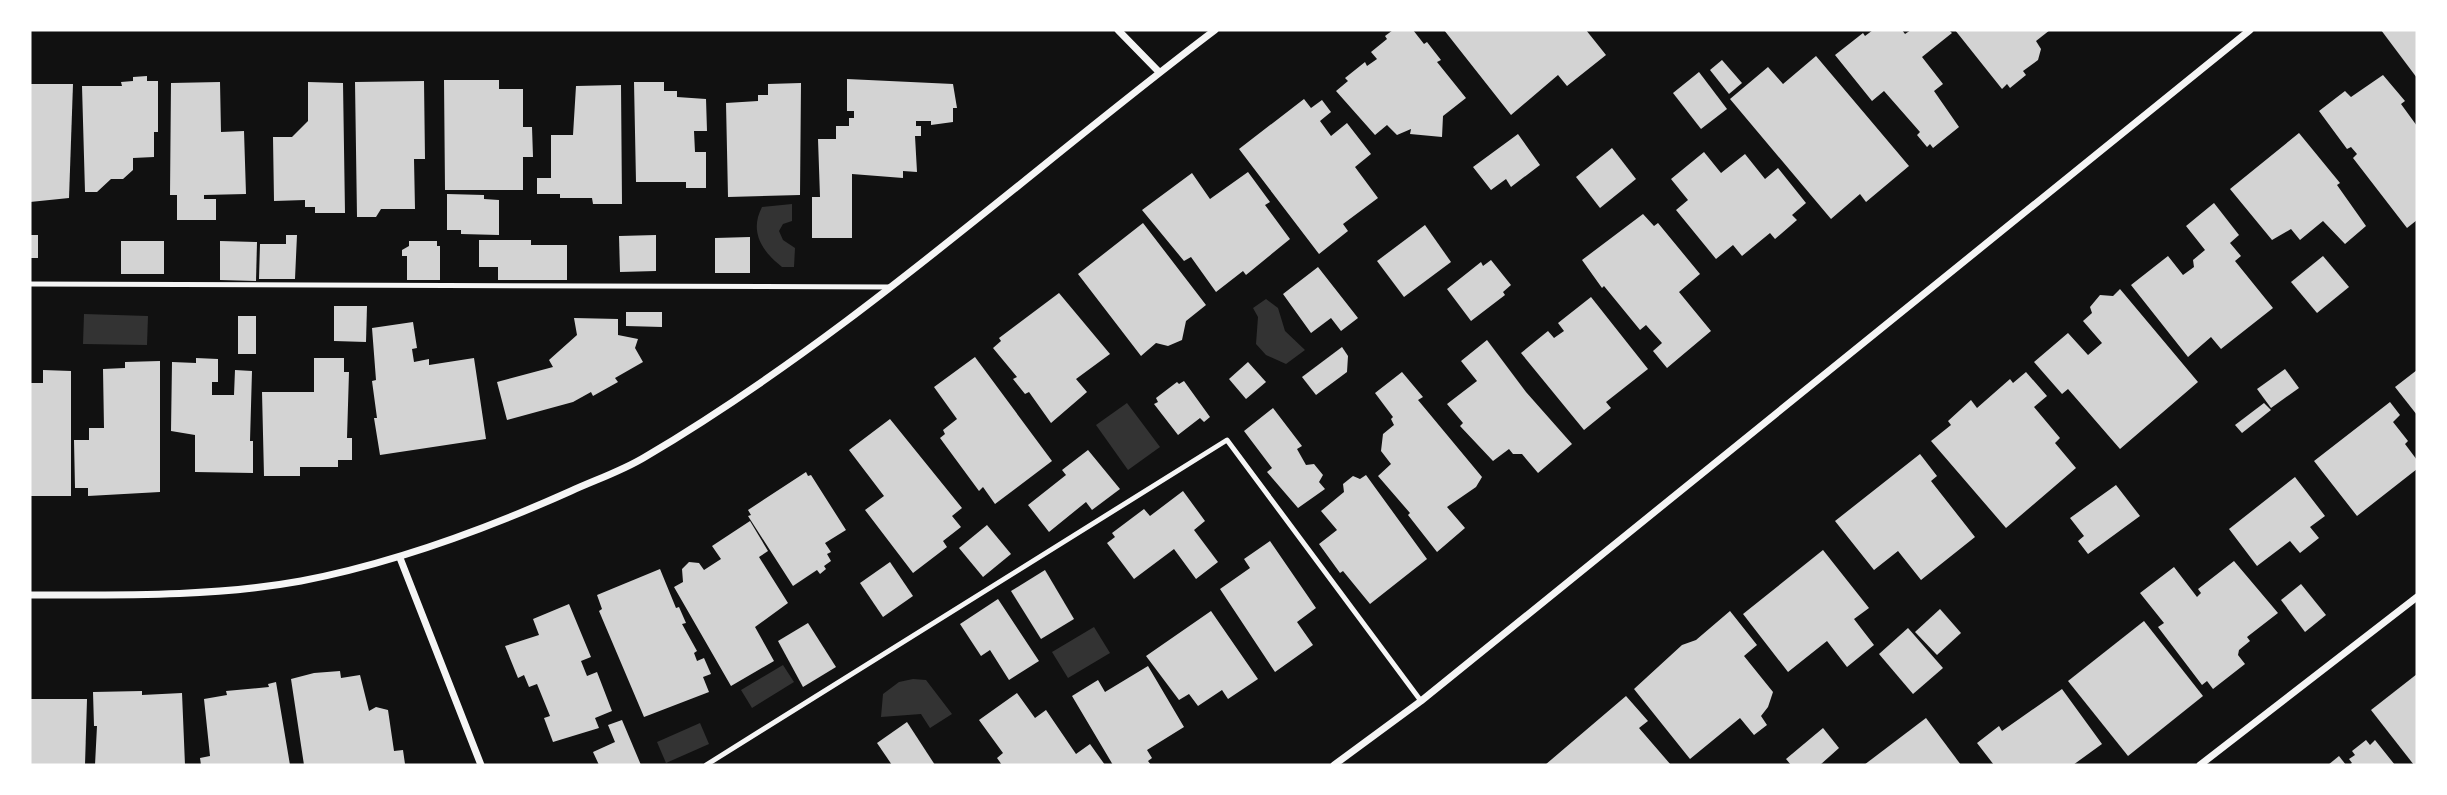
<svg xmlns="http://www.w3.org/2000/svg" width="2447" height="795" font-family="'Golos Text',sans-serif">
<style>
.water{fill:#333}
.building{fill:#d3d3d3}
.lines{fill:none;stroke-linecap:round;stroke-linejoin:round}
.service{stroke:#f5f5f5;stroke-width:5}
.minor{stroke:#f5f5f5;stroke-width:7}
</style>
<rect width="100%" height="100%" fill="#111"/>
<g class="water">
<path d="M792 204V221L783 224 779 231 783 240 795 248 794 267H782C762 251 749 232 762 207Z"/>
<path d="M1266 299 1278 308 1285 331 1305 350 1286 364 1266 355 1256 344 1258 317 1253 308Z"/>
<path d="M84 314 148 316 147 345 83 344Z"/>
<path d="M1127 403 1160 447 1128 470 1096 425Z"/>
<path d="M1094 627 1110 653 1068 678 1052 652Z"/>
<path d="M783 665 794 682 752 708 741 690Z"/>
<path d="M913 679 926 680 952 714 930 728 921 714 881 717 883 694 899 682Z"/>
<path d="M700 723 709 744 666 763 657 742Z"/>
</g>
<g class="building">
<path d="M1393 30H1413L1424 44 1427 42 1441 60 1437 62 1466 98 1443 116 1442 137 1410 134 1411 129 1397 135 1387 125 1375 135 1336 91 1348 81 1345 78 1365 62 1367 66 1377 59 1371 52 1387 39 1385 36Z"/>
<path d="M1444 30H1586L1606 55 1567 86 1558 75 1511 115Z"/>
<path d="M1873 30H1902L1905 34 1911 30H1949L1952 33 1922 57 1943 84 1934 91 1959 127 1933 148 1930 144 1927 147 1917 135 1920 132 1884 91 1872 101 1835 55 1863 33 1865 36Z"/>
<path d="M1955 30H2050L2036 41 2041 49 2038 60 2023 71 2026 75 2010 88 2007 84 2002 89Z"/>
<path d="M2381 30H2417V78Z"/>
<path d="M1816 56 1909 166 1866 202 1860 194 1831 219 1730 99 1768 67 1783 84Z"/>
<path d="M1722 60 1742 83 1729 94 1710 70Z"/>
<path d="M1699 72 1727 109 1701 129 1673 93Z"/>
<path d="M2383 75 2405 101 2401 104 2417 126V220L2407 228 2353 158 2357 154 2351 147 2347 149 2319 111 2345 91 2351 97Z"/>
<path d="M147 76V81H158V132H154V157L133 158V170L123 179H111L97 192H85L82 86H122L121 82 133 81V77Z"/>
<path d="M847 79 953 84 957 108H953V122L931 125V121H916V126H921V136H915L917 172 903 171V178L852 174V238H812V197H820L818 139H836V126H849V118H854V111H847Z"/>
<path d="M444 80H499V89H523V127H532L533 157H523V190H445Z"/>
<path d="M424 81 425 159H414L415 209H381L376 217H357L355 82Z"/>
<path d="M220 82 221 132 244 131 246 194 204 195V199H216V220H177V195H170L171 83Z"/>
<path d="M308 82 343 83 345 213H315V207H305V200L274 201 273 137H292L308 121Z"/>
<path d="M634 82H664V91H677V97L706 99 707 131H694L695 152H706V188H686V182H636Z"/>
<path d="M801 83 800 195 728 197 726 103 758 101V95H768V84Z"/>
<path d="M30 84H73L69 198 30 202Z"/>
<path d="M621 85 622 204H593L592 198H560V194H537V178H551V135H573L576 86Z"/>
<path d="M1304 99 1311 108 1322 100 1331 112 1320 121 1331 136 1347 123 1371 154 1355 167 1378 198 1343 224 1348 231 1319 254 1239 149Z"/>
<path d="M2299 133 2340 183 2337 185 2366 226 2345 244 2323 221 2300 240 2291 229 2272 240 2230 189Z"/>
<path d="M1518 134 1540 165 1511 187 1506 179 1491 190 1473 167Z"/>
<path d="M1612 148 1636 179 1600 208 1576 177Z"/>
<path d="M1704 152 1721 173 1745 154 1765 179 1778 168 1806 203 1792 215 1797 220 1775 239 1770 233 1742 256 1733 245 1716 259 1676 210 1688 200 1671 179Z"/>
<path d="M1248 172 1270 202 1265 205 1290 239 1246 275 1243 271 1216 292 1191 257 1184 261 1142 210 1192 173 1210 199Z"/>
<path d="M447 194 484 195V199L499 200V235L461 234V230H447Z"/>
<path d="M2214 203 2239 235 2230 243 2241 256 2235 261 2273 308 2221 349 2211 337 2188 357 2131 285 2168 256 2183 275 2194 267 2193 260 2205 250 2186 226Z"/>
<path d="M1643 214 1654 226 1658 223 1700 274 1679 292 1711 331 1667 368 1653 351 1662 343 1646 325 1640 330 1604 286 1602 288 1582 260Z"/>
<path d="M1143 223 1206 305 1186 321 1182 340 1168 346 1156 343 1141 356 1078 274Z"/>
<path d="M1425 225 1451 262 1404 297 1377 261Z"/>
<rect x="30" y="235" width="8" height="23"/>
<path d="M286 235H297L295 279H259L260 244H286Z"/>
<path d="M656 235V271L620 272 619 236Z"/>
<path d="M750 237V273H715V238Z"/>
<path d="M479 240H531V245H567V280H498V267H479Z"/>
<rect x="121" y="241" width="43" height="33"/>
<path d="M220 241 257 242 256 281 220 280Z"/>
<path d="M409 241H437V246H440V280H407V256H402V250L409 246Z"/>
<path d="M2323 256 2349 287 2317 313 2291 282Z"/>
<path d="M1491 260 1511 285 1503 292 1505 295 1471 321 1447 289 1481 262 1483 266Z"/>
<path d="M1318 267 1358 318 1341 331 1331 318 1311 333 1283 294Z"/>
<path d="M2120 289 2198 382 2120 449 2068 389 2062 394 2034 362 2068 333 2088 355 2102 343 2083 321 2092 313 2090 307 2100 295 2113 296Z"/>
<path d="M1059 293 1110 354 1076 379 1087 392 1051 423 1029 392 1025 394 1013 379 1017 377 993 348 1001 341 999 338Z"/>
<path d="M1591 297 1648 369 1606 402 1611 408 1584 430 1521 353 1548 331 1554 338 1564 331 1558 323Z"/>
<path d="M334 306H367L366 342 334 341Z"/>
<path d="M626 312H662V327L626 326Z"/>
<rect x="238" y="316" width="18" height="38"/>
<path d="M574 318 618 319V335L638 339 635 348 643 362 615 378 618 382 593 396 591 392 573 402 507 420 497 382 553 367 549 360 577 335Z"/>
<path d="M413 322 417 348 412 349 414 362 429 359V365L474 358 486 439 380 455 374 418H377L372 381 376 380 372 328Z"/>
<path d="M1487 340 1526 392 1572 444 1538 473 1522 454H1513L1509 449 1493 461 1460 426 1463 423 1447 404 1477 381 1461 361Z"/>
<path d="M1342 347 1348 356 1347 372 1316 395 1302 377Z"/>
<path d="M975 357 1052 461 995 504 983 487 979 491 940 438 945 434 943 430 957 419 934 387Z"/>
<path d="M196 358 218 359V382H212V395H234L235 370 252 371 250 441H253V473L195 472V435L171 431 172 362 196 363Z"/>
<path d="M314 358H344V372H349L347 438H352V460H338V467H300V476H264L262 392H314Z"/>
<path d="M160 361V492L88 496V488H75L74 440H89V428H104L103 369 125 368V362Z"/>
<path d="M1248 362 1266 382 1246 399 1229 379Z"/>
<path d="M2285 369 2299 388 2271 408 2257 389Z"/>
<path d="M43 370 71 371V496H30V383H43Z"/>
<path d="M2417 370V415L2395 387Z"/>
<path d="M1402 372 1423 397 1418 400 1482 477 1476 487 1447 507 1465 528 1437 552 1408 515 1410 513 1378 476 1391 464 1381 451 1383 434 1394 425 1391 419 1393 417 1375 393Z"/>
<path d="M2026 372 2047 396 2034 407 2060 438 2055 443 2076 468 2006 528 1931 441 1951 425 1948 421 1971 400 1977 408 2010 379 2013 383Z"/>
<path d="M1184 381 1210 417 1204 422 1200 418 1178 435 1154 404 1158 402 1156 398 1177 382 1179 384Z"/>
<path d="M2390 402 2400 415 2393 422 2408 441 2405 444 2417 460V469L2357 516 2314 461Z"/>
<path d="M2264 403 2271 410 2242 433 2235 425Z"/>
<path d="M1273 408 1302 446 1297 449 1306 465 1314 464 1323 475 1319 482 1325 489 1298 508 1267 472 1272 468 1244 431Z"/>
<path d="M890 419 962 508 952 516 961 527 943 541 947 547 913 573 865 510 884 496 849 450Z"/>
<path d="M1088 450 1120 489 1092 510 1086 502 1049 532 1028 505 1066 475 1062 470Z"/>
<path d="M1920 454 1937 476 1931 481 1975 537 1921 580 1898 551 1874 570 1835 521Z"/>
<path d="M806 472 808 476 811 475 846 530 825 543 831 552 827 554 831 561 824 566 826 569 820 574 817 570 793 586 748 516 751 515 748 510Z"/>
<path d="M1366 475 1427 559 1370 604 1343 571 1340 573 1319 544 1337 530 1321 511 1344 492 1343 484 1353 476 1360 479Z"/>
<path d="M2295 477 2325 516 2310 527 2319 538 2300 553 2290 541 2257 566 2229 529Z"/>
<path d="M2116 485 2140 516 2088 554 2078 541 2084 536 2070 518Z"/>
<path d="M1183 491 1205 521 1194 530 1218 562 1196 579 1174 549 1134 579 1107 543 1115 537 1112 533 1144 509 1150 516Z"/>
<path d="M750 521 768 551 759 557 788 603 755 627 774 661 731 686 674 587 683 582 682 569 689 562 699 563 704 570 721 559 712 546Z"/>
<path d="M987 525 1011 554 983 577 959 548Z"/>
<path d="M1270 541 1316 608 1297 622 1313 645 1275 672 1220 589 1250 568 1244 559Z"/>
<path d="M1823 550 1869 608 1854 619 1874 645 1847 667 1827 641 1788 672 1743 614Z"/>
<path d="M2234 561 2278 613 2247 637 2250 641 2239 650 2238 655 2245 664 2213 689 2207 681 2202 685 2158 627 2164 623 2140 593 2174 567 2197 597 2201 593 2198 589Z"/>
<path d="M890 562 913 596 883 617 860 583Z"/>
<path d="M660 569 676 608 679 607 686 623 682 624 697 651 694 653 697 661 704 658 711 674 703 677 709 692 644 717 599 611 602 609 597 595Z"/>
<path d="M1045 570 1074 619 1041 639 1011 591Z"/>
<path d="M2301 584 2326 615 2305 632 2281 600Z"/>
<path d="M998 599 1039 661 1009 680 990 650 981 656 960 624Z"/>
<path d="M569 604 591 657 581 661 587 676 597 672 612 711 595 718 599 728 553 742 544 718 550 716 537 684 529 687 524 675 518 678 505 646 539 635 533 619Z"/>
<path d="M1940 609 1961 633 1937 655 1915 632Z"/>
<path d="M1211 611 1258 679 1228 699 1222 690 1198 706 1189 694 1179 700 1146 656Z"/>
<path d="M1730 611 1757 645 1744 656 1773 692 1768 707 1761 716 1767 725 1754 735 1740 718 1690 759 1634 689 1682 645 1696 640Z"/>
<path d="M2144 621 2203 696 2128 756 2068 681Z"/>
<path d="M808 623 836 667 803 687 778 641Z"/>
<path d="M1908 628 1943 668 1913 694 1879 654Z"/>
<path d="M1148 666 1184 727 1147 750 1152 758 1148 761 1151 765H1113L1072 696 1098 680 1105 692Z"/>
<path d="M340 671 341 678 360 675 369 711 376 707 388 710 394 751 403 750 405 764 304 765 291 679 314 673Z"/>
<path d="M2417 674V765H2414L2371 710Z"/>
<path d="M276 682 290 765H201L200 758 210 756 204 699 227 695 226 691 269 687 268 684Z"/>
<path d="M2062 689 2102 744 2073 765H1994L1977 743 1999 726 2002 731Z"/>
<path d="M142 691V695L182 693 185 765H95L97 726H94L93 692Z"/>
<path d="M1017 693 1035 718 1046 710 1076 754 1090 744 1105 765H1002L997 758 1003 753 979 720Z"/>
<path d="M1626 696 1648 721 1639 728 1671 765H1545Z"/>
<path d="M30 699H87L85 765H30Z"/>
<path d="M1926 718 1961 765H1864Z"/>
<path d="M622 720 641 765H599L593 752 615 742 608 725Z"/>
<path d="M907 722 935 765H892L877 743Z"/>
<path d="M1823 728 1839 748 1820 765H1791L1786 759Z"/>
<path d="M2366 740 2370 745 2375 740 2395 765H2349L2352 763 2349 759 2355 755 2352 751Z"/>
<path d="M2339 756 2346 765H2328Z"/>
</g>
<g class="lines">
<g class="service">
<path d="M30 284 891 287"/>
<path d="M706 765 1227 440 1421 701"/>
</g>
<g class="minor">
<path d="M1118 30 1159 72"/>
<path d="M400 558 481 765"/>
<path d="M30 595C119 595 213 597 301 581 395 563 484 530 571 491 595 480 622 471 645 457 850 336 1026 173 1215 30"/>
<path d="M1334 765 1421 701 2250 30"/>
<path d="M2200 765 2417 597"/>
</g>
</g>
<rect width="2447" height="795" fill="none" stroke="#ffffff" stroke-width="63"/>
</svg>
